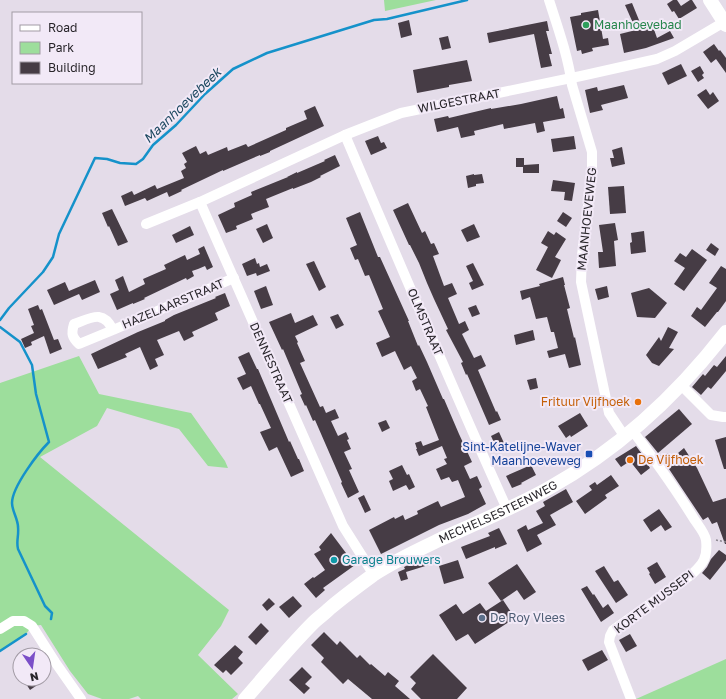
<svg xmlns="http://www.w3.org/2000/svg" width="726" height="699" font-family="'Golos Text',sans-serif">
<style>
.green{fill:#9dde9c}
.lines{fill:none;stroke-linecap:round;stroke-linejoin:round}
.stream{stroke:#1592ca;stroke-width:2.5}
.building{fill:#463c45}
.path{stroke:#8c8790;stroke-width:1.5;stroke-dasharray:2 2;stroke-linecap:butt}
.street{stroke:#fff;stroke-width:10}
.secondary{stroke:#fff;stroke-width:14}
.leisure-dot{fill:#2e9e5b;stroke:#f2e9f7;stroke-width:1.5}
.food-dot{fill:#e8710a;stroke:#f2e9f7;stroke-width:1.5}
.transit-dot{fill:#1a4fb4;stroke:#f2e9f7;stroke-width:1.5}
.culture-dot{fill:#0f9aa8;stroke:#f2e9f7;stroke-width:1.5}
.service-dot{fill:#5c6f8a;stroke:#f2e9f7;stroke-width:1.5}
.labels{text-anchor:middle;stroke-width:4;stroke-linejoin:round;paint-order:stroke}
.leisure-label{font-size:12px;fill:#27864d;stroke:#f2e9f7;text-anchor:start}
.street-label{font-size:12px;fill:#29262b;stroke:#f2e9f7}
.food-label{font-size:12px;fill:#c56008;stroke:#f2e9f7;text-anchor:end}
.transit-label{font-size:12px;fill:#164399;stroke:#f2e9f7;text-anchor:end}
.culture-label{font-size:12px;fill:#0d838f;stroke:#f2e9f7;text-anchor:start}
.service-label{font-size:12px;fill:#4e5e75;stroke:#f2e9f7;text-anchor:start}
.water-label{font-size:13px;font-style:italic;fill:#1b475f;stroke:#f2e9f7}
</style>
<rect width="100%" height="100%" fill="#e4dce9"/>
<g class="green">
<path d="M384 0H436L385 11Z"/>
<path d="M79 356 99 394 191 413 225 461 228 468 208 466 179 429 107 408 97 426 40 457 229 610 221 626 198 655 238 694 232 699H141L138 696 129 699H102L88 694 70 671 41 625 32 626 26 634 0 651V383Z"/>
<path d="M726 659V699H636Z"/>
</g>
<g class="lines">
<g class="stream">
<path d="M0 320 9 308 43 272 53 257 59 234 95 158 107 159 120 163 136 164 143 159 153 145 176 125 205 94 233 69 267 53 374 20 387 19 467 0"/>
<path d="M0 327 20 342 32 365 36 394 49 442C38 453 12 487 12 503 12 511 18 519 18 527 19 536 16 541 18 549L45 606 52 613 51 619"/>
<path d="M0 651 26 634"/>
</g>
</g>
<g class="building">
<path d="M673 0H677L681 6 690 0H692L697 8 679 19 674 11 672 12 667 4Z"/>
<path d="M632 3 641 25 651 21 657 38 670 31 674 38 646 48 624 53 620 34 636 30 625 5Z"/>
<path d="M598 10 603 39 608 38 609 45 592 48 593 51 582 54 581 50 577 51 570 17 581 15V13Z"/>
<path d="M409 20 412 35 401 38 398 23Z"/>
<path d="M547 21 549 31H546L552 54H549L552 66 541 68 534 34 489 43 487 33Z"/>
<path d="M448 36 451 48 442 50 439 38Z"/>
<path d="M714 44 719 51 720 50 726 58V73L716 59 711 63 703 52Z"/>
<path d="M467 60 472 81 449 85V87L417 93 413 70Z"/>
<path d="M681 64 687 76 668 85 662 73Z"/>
<path d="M700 66 704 73 702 75 704 78 698 82 691 71Z"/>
<path d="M624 85 628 98 601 105 603 110 590 113 585 90 597 87 598 91Z"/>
<path d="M706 89 710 95 713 92 719 101 708 109 697 95Z"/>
<path d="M557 96 560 109 563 108 565 118 543 122 545 131 537 133 535 123 504 129 503 124 474 131 475 135 461 138 458 127 437 132 434 119 448 116 449 118 491 108V109L521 104Z"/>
<path d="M315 106 324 126 270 151V152L260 156V155L223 171V170L181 190 182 191 169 197 167 192 147 201 145 198 125 206 121 196 132 191 134 195 155 185 157 189 184 178 181 171 186 168 184 164 187 162 182 153 196 146 200 154 206 151 208 155 227 147 228 151 246 144 248 147 286 130V128L307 119 304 111Z"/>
<path d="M378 136 381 143 384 142 387 148 371 155 365 141Z"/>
<path d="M574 136 576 149 553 152 551 139Z"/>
<path d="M622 147 625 164 612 167 610 158H614L612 150Z"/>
<path d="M335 155 340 166 320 176 321 177 311 182 293 189V188L266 199 269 207 251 214 253 219 236 226 237 229 226 233 218 215 235 207 234 203 252 195 251 192 288 177H287L297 172V173L325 161 324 160Z"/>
<path d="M516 158H524V165L539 164V173H523V167H516Z"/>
<path d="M474 174V175L482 174 484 183 476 184V186L468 188 466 176Z"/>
<path d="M553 180 575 183 572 201 564 200 565 192 551 191Z"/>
<path d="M624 186 626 213 610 214 608 187Z"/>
<path d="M408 203 422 233 425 231 431 244 434 243 439 254 433 256 444 286 452 283 457 294 448 298 459 324 465 321 469 330 462 334 474 358 481 355 486 366 478 370 496 412 497 411 501 420 489 425 467 374 466 375 461 363 463 362 446 330 448 329 434 299 427 283 419 263 410 245H409L393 210Z"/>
<path d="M112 209 128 242 118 246 109 226 108 227 102 213Z"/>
<path d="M360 212 378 257H380L404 310 409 321H408L418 346 419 345 427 362 443 399H444L459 434 472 462 464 466 470 479 477 476 482 487 479 489 486 504 468 514 439 525 381 554 369 530 394 517 395 519 403 515 405 520 418 514 417 511 438 501 441 507 465 497 458 480 452 482 449 477 441 480 436 469 447 464 444 459 447 458 442 446 419 456 416 449H417L415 443 421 441 423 446 439 440 426 407 428 406 420 389 416 391 412 381 417 378 411 366 404 370 395 351 382 357 376 343 390 337 378 311 383 309 369 275 365 276 358 259 355 260 350 248 357 245 346 218Z"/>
<path d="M563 212 572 218 566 227 557 221Z"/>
<path d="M615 223 618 240 614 241 616 266 599 268 598 252H603L599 225Z"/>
<path d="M267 224 273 238 263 243 256 229Z"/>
<path d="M474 224 480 237 467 242 461 230Z"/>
<path d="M190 226 194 235 176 243 172 235Z"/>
<path d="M548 231 554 235 556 232 566 239 555 257 561 260 552 278 536 270 548 247 541 243Z"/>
<path d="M644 231 646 252 631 254 630 243 632 242 631 233Z"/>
<path d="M711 243 719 249 715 256 706 250Z"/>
<path d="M204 246 213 267 207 270 205 266 198 269 192 271 194 276 187 280 186 278 144 298 145 299 133 304V303L117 310 110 294 119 290 115 280 123 276 129 292 145 284 143 279 166 269 164 265 185 255 187 260 200 254 198 249Z"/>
<path d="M692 249 707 260 684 291 674 284 685 268 674 261 680 253 686 257Z"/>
<path d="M255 258 257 264 259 263 260 267 267 264 270 271 257 276 256 273 247 276 242 264Z"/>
<path d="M314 261 326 287 319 291 306 264Z"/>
<path d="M473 263 484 285 472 290 469 283 473 281 466 266Z"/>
<path d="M721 266 726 269V301L718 312H717L705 327 691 316 697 307 701 310 717 288 709 283Z"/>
<path d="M563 277 565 285H564L570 308 567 309 574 338 575 337 581 365 569 368 565 354 549 358 547 351 558 348 554 332H551L547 317 536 319 530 297 522 300 520 291 540 286 539 284Z"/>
<path d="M95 280 100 292 82 300 79 294 54 305 47 290 65 282 69 291Z"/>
<path d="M266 286 273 305 261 309 254 291Z"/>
<path d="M607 286 609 297 598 300 595 289Z"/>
<path d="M649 288 667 303 655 318 637 317 631 293Z"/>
<path d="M225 293 230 306 215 313 218 320 192 332 194 336 184 341 179 331 157 340 164 355 155 359 158 366 150 370 140 347 125 354 127 357 98 369 91 354 138 332 165 321V320L174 315 216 298 215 297Z"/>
<path d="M38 305 40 310 42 309 54 340 58 339 62 349 50 354 44 336 31 342 32 345 25 348 21 339 34 333 31 326 34 325 28 309Z"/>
<path d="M476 305 480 314 472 317 468 308Z"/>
<path d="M291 313 295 323 313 315 318 325 295 336 298 342 297 343 305 361 300 363 320 407 323 406 326 413 335 409 339 418 331 421 338 436 346 432 349 439 347 440 351 449 344 452 352 469 349 470 359 492 348 498 341 483 342 482 315 420 313 421 306 405 305 406 300 395 302 394 283 349 282 350 269 322Z"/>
<path d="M338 314 344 325 336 329 330 317Z"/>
<path d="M668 327 678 332 669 348 674 349 659 366 652 363 646 355 659 337 661 341Z"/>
<path d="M533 330 535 340 516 345 514 335Z"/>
<path d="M249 352 257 369H258L289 442 290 441 298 459H299L304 471 291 477 277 447 269 451 260 432 271 428 260 404H259L251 386 243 390 237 378 246 374 238 357Z"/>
<path d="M726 356V371L711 389 708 387 701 395 692 387 703 374 705 376 714 365 717 367Z"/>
<path d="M536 378 538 388 530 390 527 380Z"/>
<path d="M679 409 692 424 658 453 645 437Z"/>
<path d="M580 413 588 426 571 437 570 435 566 438 558 426Z"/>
<path d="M386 420 390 428 382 432 378 423Z"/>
<path d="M499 432 504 443 496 447 491 436Z"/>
<path d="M726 437V469H724L715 440Z"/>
<path d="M636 446 645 458 644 459 650 468 641 475 630 461 621 467 615 459Z"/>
<path d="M684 448 697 468 713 502 726 498V544H725L717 522 712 524 708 517 703 520 665 463H666L660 456 668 453 672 458Z"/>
<path d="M402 465 407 475 409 474 415 487 409 490 406 485 393 491 389 481 393 479 389 471Z"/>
<path d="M531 465 536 475 521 483 522 484 512 488 506 476Z"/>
<path d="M611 475 619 486 605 495 607 498 585 514 576 501 592 490 589 486 595 482 597 485Z"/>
<path d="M566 489 573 502 550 515 556 525 537 535 542 544 527 552 517 530 526 525 528 530 543 523 536 511 545 506 543 502Z"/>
<path d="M364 495 371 510 365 513 358 498Z"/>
<path d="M659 509 672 527 665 531 661 525 651 532 643 520Z"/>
<path d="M499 528 507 544 495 549V547L466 559 461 547 490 536 488 533Z"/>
<path d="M331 533 355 565 323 588 325 590 316 598 304 584 313 577 314 578 325 570 314 554 321 550 319 547Z"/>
<path d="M719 550 726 555V560L710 580 702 573 707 567 711 559Z"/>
<path d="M432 555 435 563 406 572 408 579 401 581 398 572 405 569 404 567 418 560Z"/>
<path d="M458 560 464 578 444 584 439 566Z"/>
<path d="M657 562 666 577 655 584 649 574 650 573 647 568Z"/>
<path d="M517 564 536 592 524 600 517 590 501 601 488 583Z"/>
<path d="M604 566 614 582 618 580 628 595 616 603 595 571Z"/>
<path d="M587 586 593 595 594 594 603 608 608 604 614 613 601 622 581 589Z"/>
<path d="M293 596 302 606 289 618 279 607Z"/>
<path d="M269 598 275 604 267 611 262 605Z"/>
<path d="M503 600 515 618 475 644 468 634 456 641 439 615 456 604 463 614 480 603 486 611Z"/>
<path d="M261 623 269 631 256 645 248 637Z"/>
<path d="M324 632 337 645 340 641 357 658 360 655 370 665 371 664 385 676 388 672 399 681 395 686 410 699H372L348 679 343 684 321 662 324 658 311 645Z"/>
<path d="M630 634 637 646 626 652 619 640Z"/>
<path d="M235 645 243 652 238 658 243 663 231 675 226 670 223 673 214 665Z"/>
<path d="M602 650 608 660 588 671 582 660Z"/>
<path d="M433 654 467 688 457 699H421L411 689 416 683 410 677Z"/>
<path d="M302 667 312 677 305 684 310 688 304 694 289 680Z"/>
<path d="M23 679H46L30 690Z"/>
</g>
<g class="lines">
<path class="path" d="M716 540 726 542"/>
<g class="street">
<path d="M549 0C558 28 568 56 572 85L592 152V173L582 255 581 282 609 413 625 437"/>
<path d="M345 135C398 260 451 385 507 509"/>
<path d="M200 202 345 135 401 113 581 76 657 59 675 51 724 22"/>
<path d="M146 224 200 202 343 526 374 575"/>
<path d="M113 330 79 344C72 337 71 334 74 324 91 318 103 309 113 330L234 278"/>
<path d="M681 385 711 415 723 417H726"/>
<path d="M0 629 13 621H24L32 626 55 662 81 699"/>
<path d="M631 699 609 642 610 636 613 630 691 575C703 564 708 558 706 540 705 533 698 525 694 519 675 488 654 459 632 430"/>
</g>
<g class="secondary">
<path d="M710 0 726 25"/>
<path id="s1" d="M245 699C267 674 289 647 313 623 318 618 324 614 329 609 343 597 358 586 373 575 394 561 418 550 441 539 477 523 515 507 549 488 619 449 678 394 726 332"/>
</g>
</g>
<circle class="leisure-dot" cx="586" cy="25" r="4"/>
<g class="food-dot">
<circle cx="638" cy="402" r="4"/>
<circle cx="630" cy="460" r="4"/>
</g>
<rect class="transit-dot" x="585" y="450" width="8" height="8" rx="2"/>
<circle class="culture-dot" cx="334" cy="560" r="4"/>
<circle class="service-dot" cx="482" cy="618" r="4"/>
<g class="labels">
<g class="leisure-label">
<text x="594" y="29">Maanhoevebad</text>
</g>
<g class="street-label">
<text transform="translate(459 101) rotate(-11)" y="4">WILGESTRAAT</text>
<text transform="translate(587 219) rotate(-84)" y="4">MAANHOEVEWEG</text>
<text transform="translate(173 304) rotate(-23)" y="4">HAZELAARSTRAAT</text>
<text transform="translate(425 322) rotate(67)" y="4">OLMSTRAAT</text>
<text transform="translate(271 363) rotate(66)" y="4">DENNESTRAAT</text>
<text dy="4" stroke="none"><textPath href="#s1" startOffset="319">MECHELSESTEENWEG</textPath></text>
<text transform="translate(654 602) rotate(-37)" y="4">KORTE MUSSEPI</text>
</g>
<g class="food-label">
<text x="630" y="406">Frituur Vijfhoek</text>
<text x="638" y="464" text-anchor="start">De Vijfhoek</text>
</g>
<g class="transit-label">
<text x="581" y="451">Sint-Katelijne-Waver<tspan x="581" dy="14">Maanhoeveweg</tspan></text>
</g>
<g class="culture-label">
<text x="342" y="564">Garage Brouwers</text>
</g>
<g class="service-label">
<text x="490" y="622">De Roy Vlees</text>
</g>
<g class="water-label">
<text transform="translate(182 105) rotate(-44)" y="5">Maanhoevebeek</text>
</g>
</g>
<rect x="12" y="12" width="130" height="72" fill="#f2e9f7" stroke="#a29ba5"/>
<rect x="20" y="25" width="20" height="6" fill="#ffffff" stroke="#a29ba5"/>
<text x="48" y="32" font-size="12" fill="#29262b">Road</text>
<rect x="20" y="42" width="20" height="12" fill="#9dde9c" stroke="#a29ba5"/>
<text x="48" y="52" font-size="12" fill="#29262b">Park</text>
<rect x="20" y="62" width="20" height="12" fill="#463c45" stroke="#a29ba5"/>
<text x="48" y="72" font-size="12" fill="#29262b">Building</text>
<g transform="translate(32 667) rotate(167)"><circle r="19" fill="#f2e9f7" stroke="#a29ba5"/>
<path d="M0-3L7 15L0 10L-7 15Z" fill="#7b4fc8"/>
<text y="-6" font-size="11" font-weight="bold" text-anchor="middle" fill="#29262b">N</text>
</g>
</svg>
